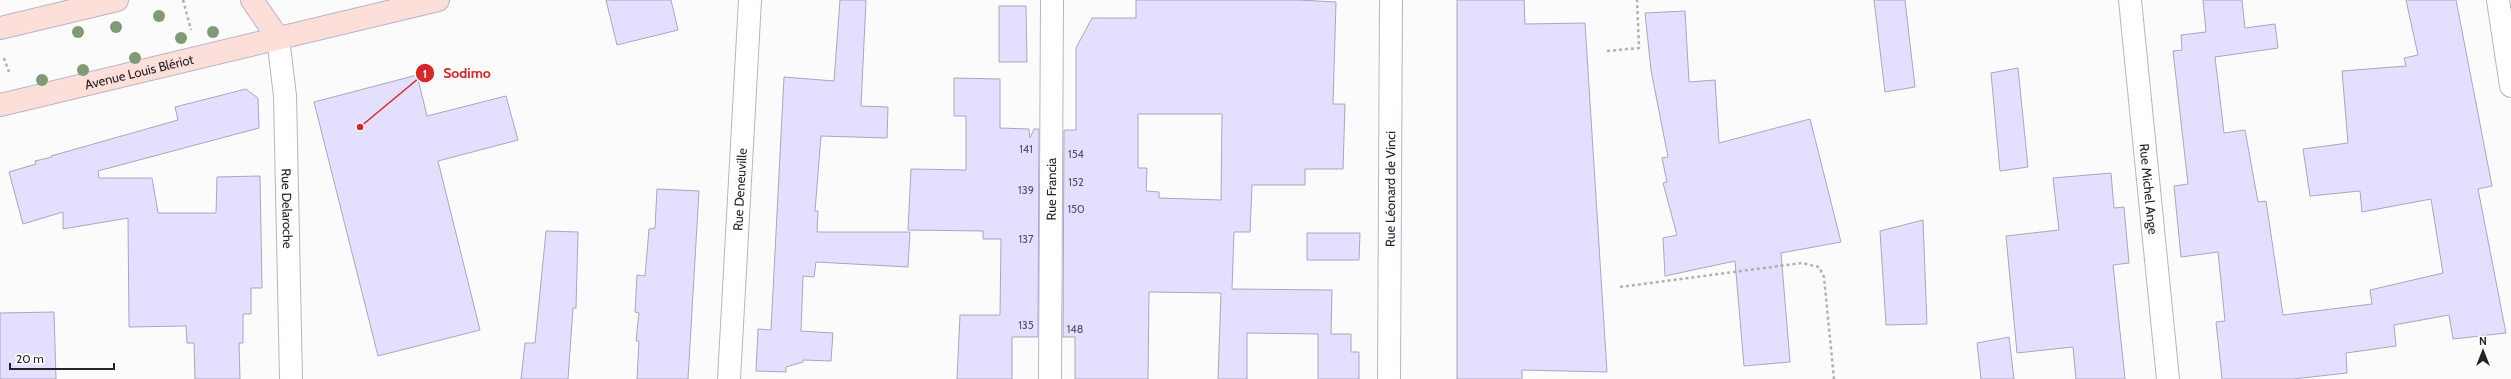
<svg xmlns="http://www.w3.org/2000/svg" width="2511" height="379" font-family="Cabin,sans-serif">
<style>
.building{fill:#e4dffe;stroke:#aaa6c0;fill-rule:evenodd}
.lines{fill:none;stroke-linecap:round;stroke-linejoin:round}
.street-casing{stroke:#bbb1cb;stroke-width:24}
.secondary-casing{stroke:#bbb1cb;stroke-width:24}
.path{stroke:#b2b0b4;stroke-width:2.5;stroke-dasharray:3 3;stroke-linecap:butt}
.street{stroke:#fff;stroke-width:22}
.secondary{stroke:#fbdfd8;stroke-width:22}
.tree{fill:#7f9b75}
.labels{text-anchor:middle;stroke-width:3.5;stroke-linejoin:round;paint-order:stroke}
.number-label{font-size:11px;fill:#565261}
.street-label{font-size:13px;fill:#27232d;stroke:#fff}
.leader{fill:none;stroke:#d62828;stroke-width:1.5}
.callout-dot{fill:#d62828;stroke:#fff;stroke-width:1.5}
.mark-label{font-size:12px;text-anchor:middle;font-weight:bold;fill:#fff}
.callout-label{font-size:14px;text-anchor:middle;font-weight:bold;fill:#d62828;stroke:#fff;stroke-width:3.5;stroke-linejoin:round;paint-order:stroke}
</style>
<rect width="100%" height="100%" fill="#fbfbfb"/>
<g class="building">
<path d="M606 0H671L678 30 617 45Z"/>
<path d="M840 0H866L861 106 888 107 887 138 821 136 815 211H818L817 232H910L908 267 816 262 814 277 803 276 801 331 833 333 831 361 803 360V362L786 367V372L756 371 758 329 771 330 784 77 834 81Z"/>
<path d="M1136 0H1299L1336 2 1333 104H1345L1343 169H1305V185H1252L1250 232H1234L1232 289 1332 290 1331 334H1351V352H1359V379H1318V334L1247 333V379H1218L1221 293 1149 292 1148 379H1075V337H1063L1064 130H1076V48L1092 18H1136ZM1138 114H1222L1221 200 1159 198V192L1146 191 1147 168H1138Z"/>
<path d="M1457 0H1524L1525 24 1585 23 1607 372 1522 370V379H1457Z"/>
<path d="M1874 0H1905L1915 87 1885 92Z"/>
<path d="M2203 0H2242L2245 28 2275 24 2278 48 2215 57 2224 133 2245 130 2258 202 2266 201 2283 315 2372 304 2370 290 2443 273 2431 199 2362 212 2360 191 2310 196 2303 149 2348 143 2342 71 2406 66 2404 58 2418 55 2406 0H2456L2492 186 2478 189 2506 333 2453 339 2449 315 2394 325 2396 346 2346 353 2347 373 2293 379H2222L2216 322 2225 321 2218 252 2181 257 2174 186 2188 184 2173 51 2182 50 2181 35 2206 32Z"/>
<path d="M999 6H1026L1027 62H999Z"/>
<path d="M1685 11 1689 82 1715 80 1719 143 1810 119 1841 242 1781 253 1790 362 1744 366 1735 261 1665 276 1663 238 1677 235 1663 183 1667 182 1662 158 1668 157 1651 70 1645 13Z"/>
<path d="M2018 68 2028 167 2000 171 1991 73Z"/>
<path d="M417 75 427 116 506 96 518 140 438 161 480 330 378 356 314 102Z"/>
<path d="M954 78 1000 79V128L1029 129 1030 138 1034 129H1039L1038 337H1012V379H957L960 315H1000L1001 239H983V231L908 230 911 169 966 170V116H954Z"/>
<path d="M246 89 258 98 259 128 98 171 99 178H152L158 213H216L217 177 260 176 262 288H251V314H243V343H239L240 379H195L194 343H187L186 326 129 327 128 218 63 229V212L23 224 9 172 36 164 35 161 52 157 51 156 178 120 175 107Z"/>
<path d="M2111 173 2114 208 2124 207 2129 263 2113 265 2125 379H2076L2073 347 2017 353 2006 236 2059 230 2053 178Z"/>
<path d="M657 189 699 191 688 379H637L639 341H636L639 313 635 312 637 275 645 276 649 229 655 228Z"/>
<path d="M1923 220 1927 324 1886 325 1880 231Z"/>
<path d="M546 231 578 232 576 308H573L568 379H521L525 343H535Z"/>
<path d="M1307 233H1360L1359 260H1307Z"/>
<path d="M54 312 56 379H0V313Z"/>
<path d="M2009 337 2014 379H1981L1977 343Z"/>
</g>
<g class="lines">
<defs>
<g id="street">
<path id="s1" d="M2130 0 2168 379"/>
<path d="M2498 0 2511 86"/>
<path id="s2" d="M278 38 285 96 291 379"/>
<path id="s3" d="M729 379 750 0"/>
<path id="s4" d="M1050 379 1052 0"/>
<path id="s5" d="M1389 379 1391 0"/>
</g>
<g id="secondary">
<path d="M252 0 278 38"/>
<path d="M0 28 117 0"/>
<path id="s6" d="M0 105 438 0"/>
</g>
</defs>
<use href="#street" class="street-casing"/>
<use href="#secondary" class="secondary-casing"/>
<g class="path">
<path d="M183 0 191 30"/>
<path d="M1607 51 1639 48 1637 0"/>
<path d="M4 58 9 72"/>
<path d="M1620 287 1802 263 1819 267 1824 277 1834 379"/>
</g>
<use href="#street" class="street"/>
<use href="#secondary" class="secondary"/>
</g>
<g class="tree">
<circle cx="159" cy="16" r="6"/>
<circle cx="116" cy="27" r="6"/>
<circle cx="78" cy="32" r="6"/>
<circle cx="213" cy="32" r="6"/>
<circle cx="181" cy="38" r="6"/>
<circle cx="135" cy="58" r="6"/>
<circle cx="83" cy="70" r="6"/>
<circle cx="42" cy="80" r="6"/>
</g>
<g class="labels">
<g class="number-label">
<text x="1026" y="153">141</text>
<text x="1076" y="158">154</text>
<text x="1076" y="186">152</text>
<text x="1026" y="194">139</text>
<text x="1076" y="213">150</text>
<text x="1026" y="243">137</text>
<text x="1026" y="329">135</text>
<text x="1075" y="333">148</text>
</g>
<g class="street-label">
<text dy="5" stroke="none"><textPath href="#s6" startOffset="143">Avenue Louis Blériot</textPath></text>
<text dy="5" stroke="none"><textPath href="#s3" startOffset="190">Rue Deneuville</textPath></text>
<text dy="5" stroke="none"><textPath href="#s4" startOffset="190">Rue Francia</textPath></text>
<text dy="5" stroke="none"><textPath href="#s5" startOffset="190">Rue Léonard de Vinci</textPath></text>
<text dy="5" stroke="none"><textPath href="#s1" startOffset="190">Rue Michel Ange</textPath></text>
<text dy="5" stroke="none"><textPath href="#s2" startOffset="171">Rue Delaroche</textPath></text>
</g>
</g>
<path class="leader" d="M360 127L425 73"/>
<g class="callout-dot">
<circle cx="360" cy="127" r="4"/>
<circle cx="425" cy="73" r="10"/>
</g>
<g class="mark-label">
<text x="425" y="78">1</text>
</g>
<g class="callout-label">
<text x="467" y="78">Sodimo</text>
</g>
<g transform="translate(2483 351)" stroke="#ffffff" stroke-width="3" paint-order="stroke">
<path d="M0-3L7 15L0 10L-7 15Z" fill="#27232d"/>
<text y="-6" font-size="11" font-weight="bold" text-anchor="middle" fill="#27232d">N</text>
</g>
<path d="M10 363v6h104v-6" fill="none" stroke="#27232d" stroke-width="2"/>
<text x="16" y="363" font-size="12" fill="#27232d" stroke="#ffffff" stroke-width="3" paint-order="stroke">20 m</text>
</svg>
